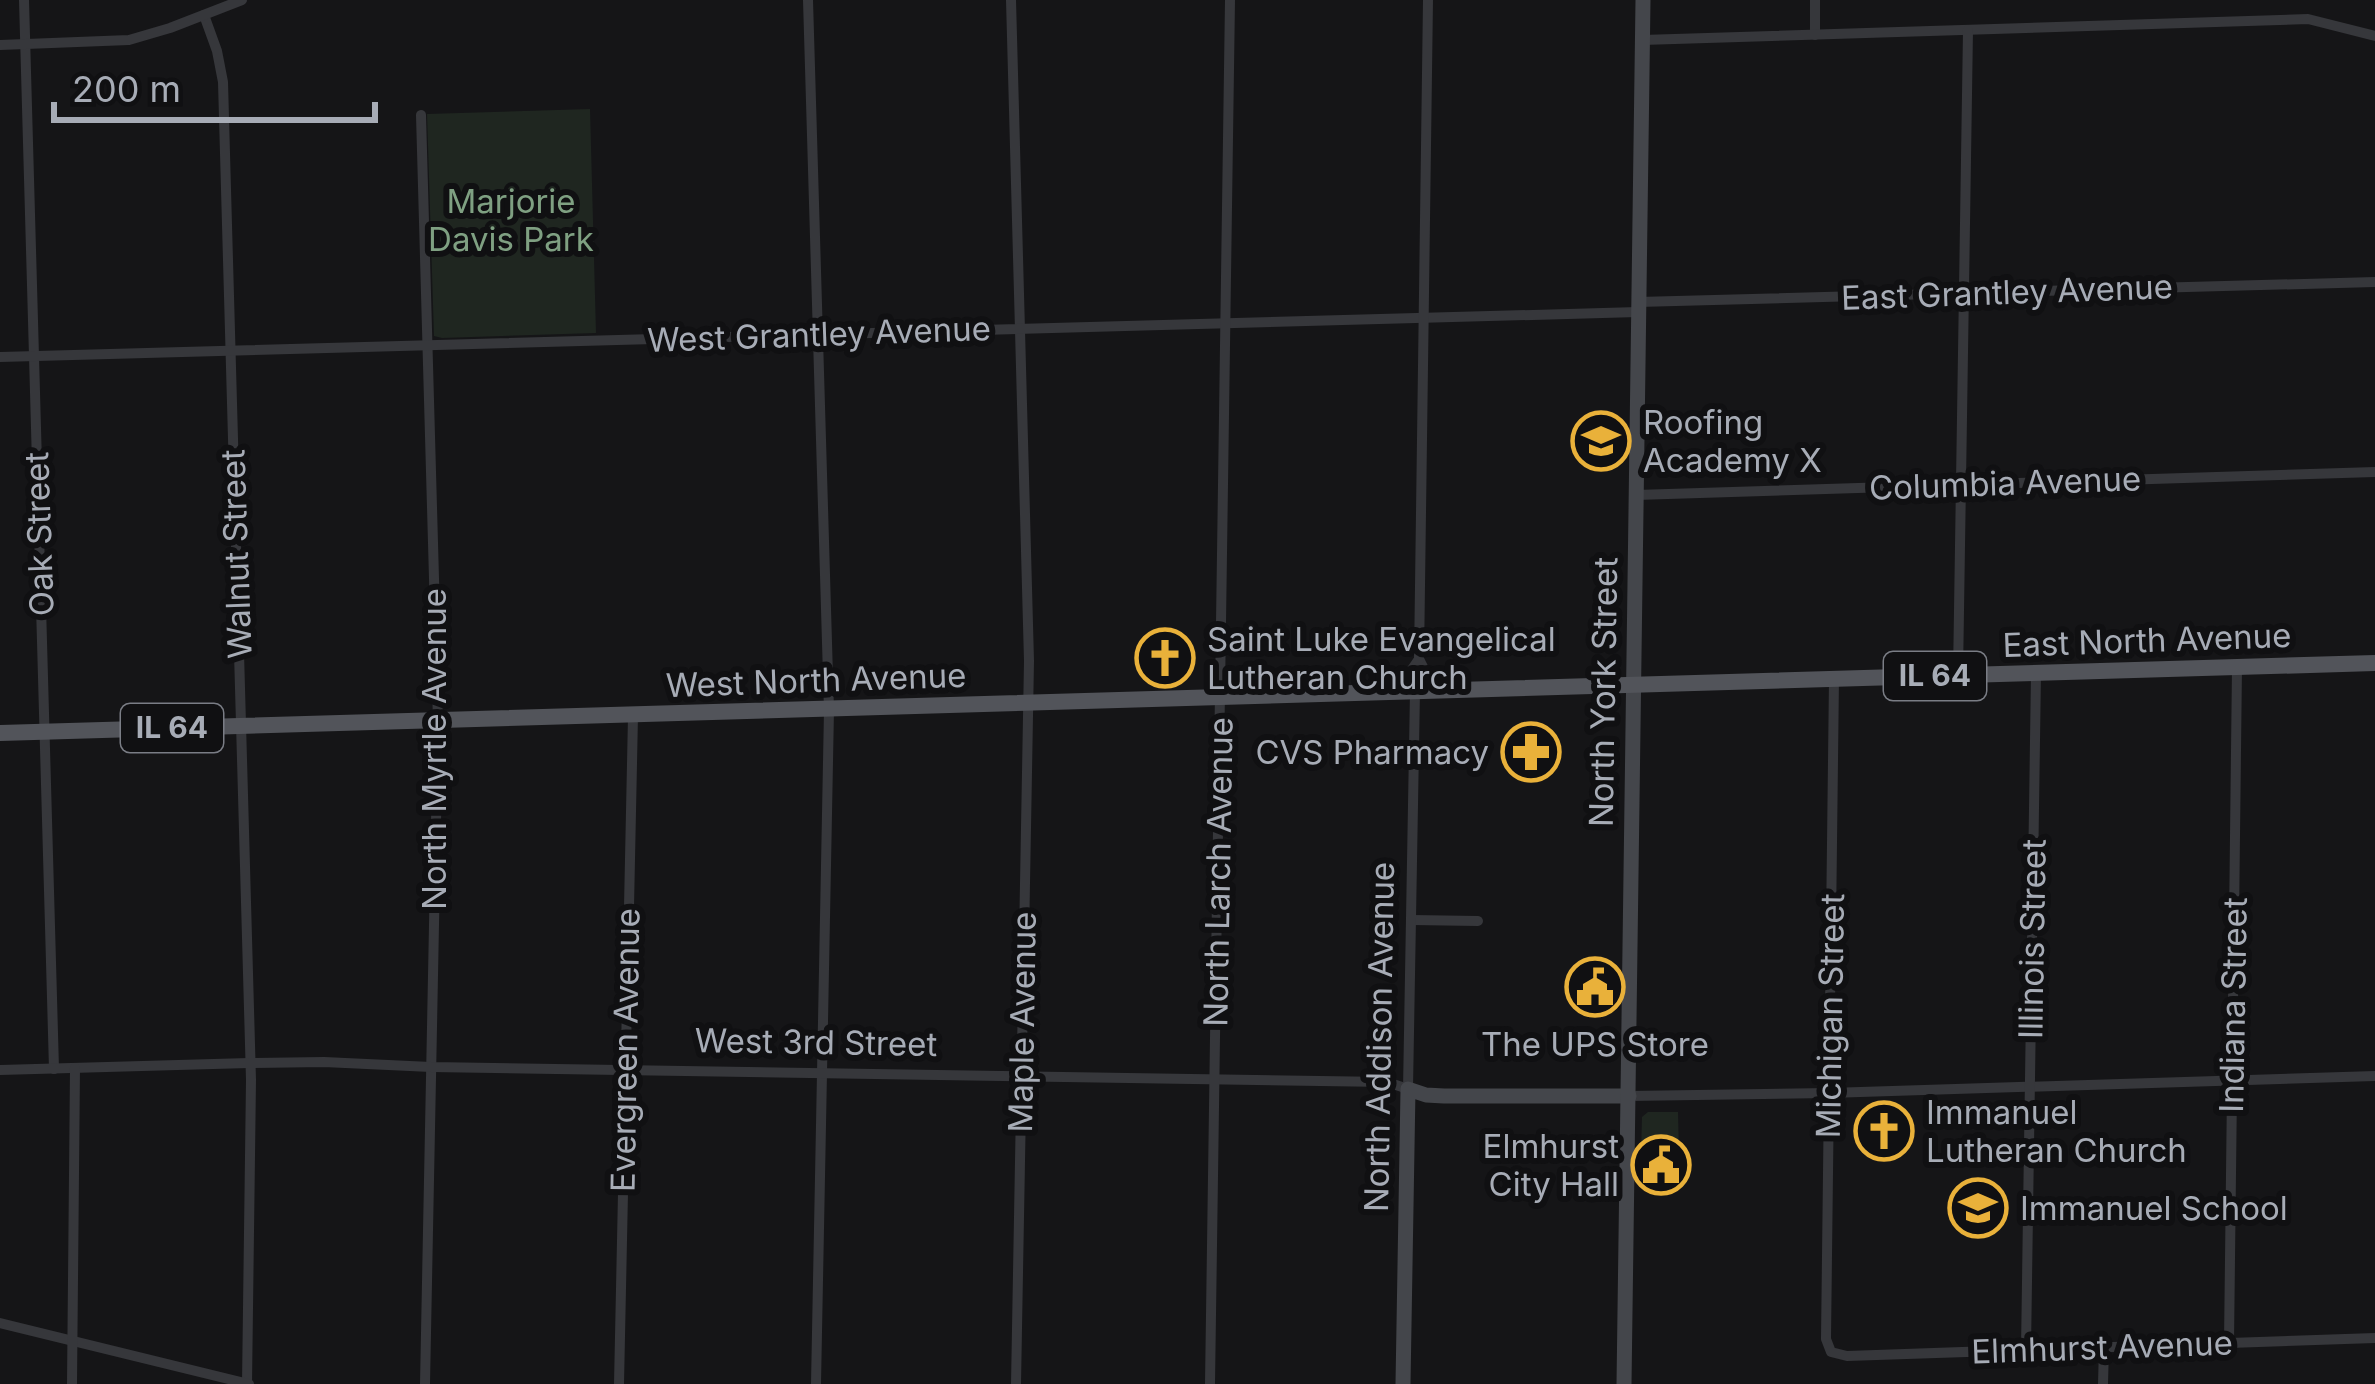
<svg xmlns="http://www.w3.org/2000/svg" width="2375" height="1384" font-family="Inter,sans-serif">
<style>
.green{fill:#1f2620}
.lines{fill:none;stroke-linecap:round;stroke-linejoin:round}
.street{stroke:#36373b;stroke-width:10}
.secondary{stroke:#44464b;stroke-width:15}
.primary{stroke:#52545a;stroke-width:16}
.labels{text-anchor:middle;stroke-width:12;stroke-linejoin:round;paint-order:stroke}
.shield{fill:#101012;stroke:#7a7d85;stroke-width:3}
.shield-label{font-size:30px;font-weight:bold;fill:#a7acb6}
.park-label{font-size:33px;fill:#7fa082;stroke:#101012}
.street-label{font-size:33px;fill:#a7acb6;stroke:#101012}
.poi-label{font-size:33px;fill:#a7acb6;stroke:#101012;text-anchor:start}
</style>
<rect width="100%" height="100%" fill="#151517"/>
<g class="green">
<path d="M590 109 596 333 442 338 434 336 427 114Z"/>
<path d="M1648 1112H1678L1679 1154 1641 1153 1642 1117Z"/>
</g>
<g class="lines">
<g class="street">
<path d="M24 0 54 1069"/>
<path d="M808 0 829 710 816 1384"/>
<path d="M1011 0 1029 661 1016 1384"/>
<path d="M204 15 217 51 223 82 251 1080 247 1384"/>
<path d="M1815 35V0"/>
<path d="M1642 40 2308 19 2375 36"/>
<path d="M0 45 129 40 170 28 242 0"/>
<path d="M421 115 438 721 425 1384"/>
<path d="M1638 302 2375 282"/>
<path d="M0 357 1638 312"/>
<path d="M1636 495 2375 472"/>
<path d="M1419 659 1426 673 1441 690"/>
<path d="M1958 675 1968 30"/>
<path d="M1834 678 1826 1339 1831 1352 1847 1356 2375 1338"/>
<path d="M1397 691 1419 659 1428 0"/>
<path d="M1412 920 1478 921"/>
<path d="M0 1070 249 1063 324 1062 431 1067 1387 1082 1408 1089 1415 691"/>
<path d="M1629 1096 1829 1093 2375 1076"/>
<path d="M0 1323 249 1384"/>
<path d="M2229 1343 2237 667"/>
<path d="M2026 1349 2036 673"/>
<path d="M72 1384 75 1068"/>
<path d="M619 1384 633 716"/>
<path d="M1210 1384 1230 0"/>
<path d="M2103 1384 2104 1347"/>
</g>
<g class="secondary">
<path d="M1403 1384 1408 1089 1426 1095 1444 1096H1629"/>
<path d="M1624 1384 1643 0"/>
</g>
<path class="primary" d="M0 733 2375 663"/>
</g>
<defs>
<symbol id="school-ring" viewBox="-11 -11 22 22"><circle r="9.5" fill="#101012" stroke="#e9b13a" stroke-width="1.5"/><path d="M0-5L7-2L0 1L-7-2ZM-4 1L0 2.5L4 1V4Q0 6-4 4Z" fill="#e9b13a"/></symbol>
<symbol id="church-ring" viewBox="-11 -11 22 22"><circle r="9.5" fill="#101012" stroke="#e9b13a" stroke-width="1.5"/><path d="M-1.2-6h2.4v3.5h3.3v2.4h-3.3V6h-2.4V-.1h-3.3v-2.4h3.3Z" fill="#e9b13a"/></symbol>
<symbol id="pharmacy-ring" viewBox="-11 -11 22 22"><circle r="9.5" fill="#101012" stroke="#e9b13a" stroke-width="1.5"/><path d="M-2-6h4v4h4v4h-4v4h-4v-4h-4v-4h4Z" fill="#e9b13a"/></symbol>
<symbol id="civic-ring" viewBox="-11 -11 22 22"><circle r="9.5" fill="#101012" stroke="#e9b13a" stroke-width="1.5"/><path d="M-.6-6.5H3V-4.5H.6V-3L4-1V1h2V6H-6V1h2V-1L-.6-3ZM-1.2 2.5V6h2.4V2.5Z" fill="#e9b13a"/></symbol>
</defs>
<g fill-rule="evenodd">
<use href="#school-ring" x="1568" y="408" width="66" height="66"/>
<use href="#church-ring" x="1132" y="625" width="66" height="66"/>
<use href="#pharmacy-ring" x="1498" y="719" width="66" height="66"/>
<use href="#civic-ring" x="1562" y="954" width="66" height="66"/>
<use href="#church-ring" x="1851" y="1098" width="66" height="66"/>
<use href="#civic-ring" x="1628" y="1132" width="66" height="66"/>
<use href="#school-ring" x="1945" y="1175" width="66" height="66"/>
</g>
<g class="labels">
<g class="shield">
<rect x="1884" y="652" width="102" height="48" rx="9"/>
<rect x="121" y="704" width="102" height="48" rx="9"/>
</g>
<g class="shield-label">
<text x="1935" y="686">IL 64</text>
<text x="172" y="738">IL 64</text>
</g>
<g class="park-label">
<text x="511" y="213">Marjorie<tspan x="511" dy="38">Davis Park</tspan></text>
</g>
<g class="street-label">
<text transform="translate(2007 292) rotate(-2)" y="12">East Grantley Avenue</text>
<text transform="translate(819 334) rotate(-2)" y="12">West Grantley Avenue</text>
<text transform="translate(2005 483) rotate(-2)" y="12">Columbia Avenue</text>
<text transform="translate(39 534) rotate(-92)" y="12">Oak Street</text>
<text transform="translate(236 554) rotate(-92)" y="12">Walnut Street</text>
<text transform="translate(2147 640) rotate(-2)" y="12">East North Avenue</text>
<text transform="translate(816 680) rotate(-2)" y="12">West North Avenue</text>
<text transform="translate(1603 692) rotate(-89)" y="12">North York Street</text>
<text transform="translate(434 749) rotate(-90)" y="12">North Myrtle Avenue</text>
<text transform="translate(1218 872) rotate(-89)" y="12">North Larch Avenue</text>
<text transform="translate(2032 939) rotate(-89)" y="12">Illinois Street</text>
<text transform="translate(2233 1005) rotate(-89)" y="12">Indiana Street</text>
<text transform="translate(1830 1016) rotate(-89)" y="12">Michigan Street</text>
<text transform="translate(1022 1022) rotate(-89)" y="12">Maple Avenue</text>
<text transform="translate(1379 1037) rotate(-89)" y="12">North Addison Avenue</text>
<text transform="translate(816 1042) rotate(1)" y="12">West 3rd Street</text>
<text transform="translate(625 1050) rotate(-89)" y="12">Evergreen Avenue</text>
<text transform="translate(2102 1347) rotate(-2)" y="12">Elmhurst Avenue</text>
</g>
<g class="poi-label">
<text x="1643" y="434">Roofing<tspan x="1643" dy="38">Academy X</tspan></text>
<text x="1207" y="651">Saint Luke Evangelical<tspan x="1207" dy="38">Lutheran Church</tspan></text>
<text x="1489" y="764" text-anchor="end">CVS Pharmacy</text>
<text x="1595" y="1056" text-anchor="middle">The UPS Store</text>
<text x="1926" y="1124">Immanuel<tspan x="1926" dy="38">Lutheran Church</tspan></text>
<text x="1619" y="1158" text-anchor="end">Elmhurst<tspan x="1619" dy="38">City Hall</tspan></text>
<text x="2020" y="1220">Immanuel School</text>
</g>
</g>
<path d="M54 102v18h321v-18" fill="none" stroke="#a7acb6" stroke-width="6"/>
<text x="72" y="102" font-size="36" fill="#a7acb6" stroke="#101012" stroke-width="9" paint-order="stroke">200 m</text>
</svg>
